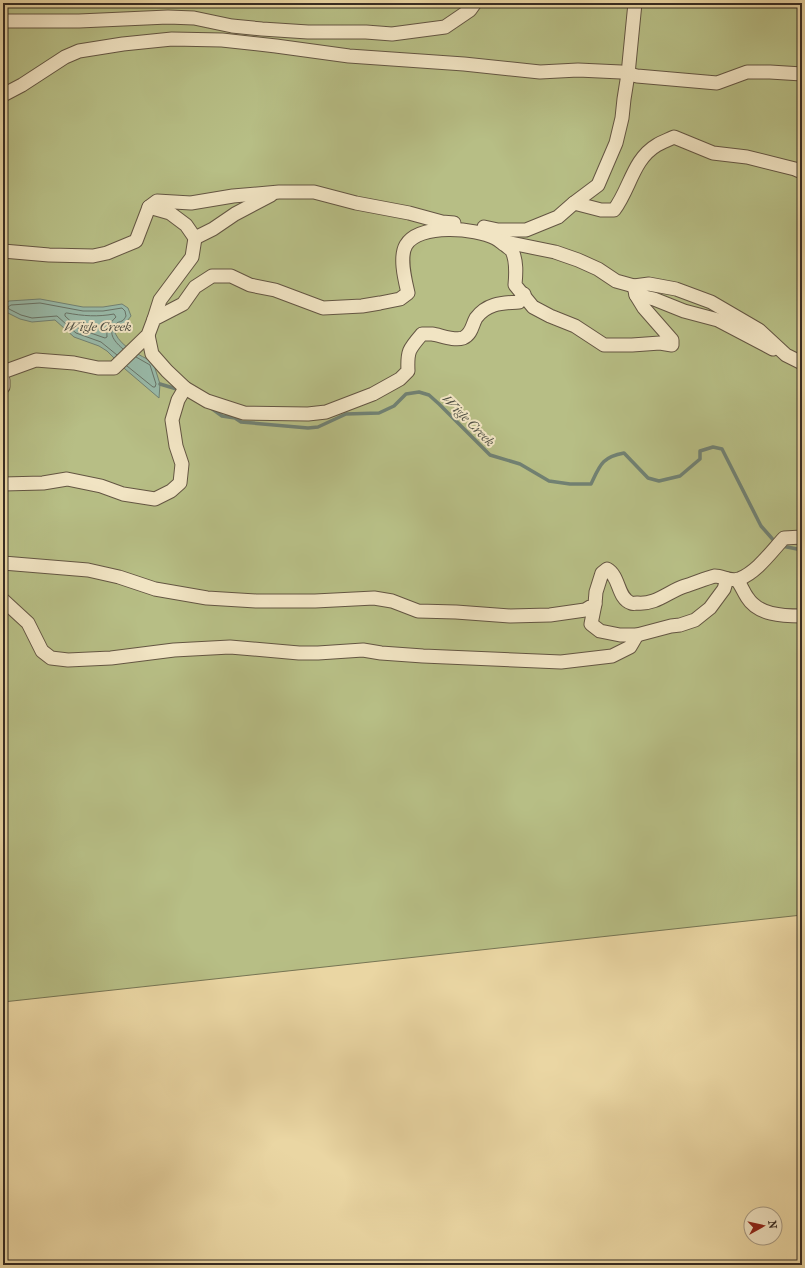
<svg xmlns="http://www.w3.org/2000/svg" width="805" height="1268" font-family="'IM FELL French Canon',serif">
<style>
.green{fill:#b7be85;stroke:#777554}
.water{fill:#98b9a8;stroke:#718173}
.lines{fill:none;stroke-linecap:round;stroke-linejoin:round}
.shore{stroke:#687266;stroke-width:1}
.stream{stroke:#718173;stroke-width:3.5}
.minor-casing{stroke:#645643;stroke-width:15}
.minor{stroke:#f1e4c3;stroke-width:13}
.labels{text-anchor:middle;stroke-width:4;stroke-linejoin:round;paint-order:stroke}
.water-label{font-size:13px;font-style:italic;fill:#4f4f44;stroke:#f1e4c3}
</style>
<rect width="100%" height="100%" fill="#ead6a3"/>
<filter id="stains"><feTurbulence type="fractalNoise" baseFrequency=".005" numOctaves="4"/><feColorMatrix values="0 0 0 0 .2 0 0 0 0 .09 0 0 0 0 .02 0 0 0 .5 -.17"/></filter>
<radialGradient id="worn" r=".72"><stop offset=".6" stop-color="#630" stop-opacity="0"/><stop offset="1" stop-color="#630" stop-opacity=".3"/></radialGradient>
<path class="green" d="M3 3H802V915L3 1002Z"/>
<path class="water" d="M40 299 83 307H103L122 304 128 308 131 316 124 325 119 326 115 333C122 348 140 355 153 362L160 384 159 398 125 369 107 351 99 346 74 337 55 320 32 322 20 319 4 311 3 305 9 301Z"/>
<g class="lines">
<g class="shore">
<path d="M67 313C83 316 98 317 114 314L116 317C110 323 106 328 107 337L105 338 79 329 65 316V314Z"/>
<path d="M117 355 101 342 76 333 57 316 32 318 21 315 9 309 8 307 11 305 40 303 83 311H103L122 308 125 311 126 316C125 318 124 320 122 321 120 322 117 322 116 324 106 333 116 343 123 349"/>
<path d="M127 366 153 387H155L156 384 150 365 136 357"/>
</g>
<g class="stream">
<path d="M160 384 180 390"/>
<path d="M211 408 222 416 235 418 241 422 308 428 318 427 346 414 379 413 394 406 406 394 419 392 429 395 439 404 490 455 520 464 549 481 570 484H591C600 465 602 457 624 453L648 478 659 481 680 476 700 459V451L713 447 722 449 761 526 776 543"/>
<path d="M782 546 802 550"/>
</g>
<defs>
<g id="minor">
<path d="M3 21H79L168 17 194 18 232 26 262 29 308 32H366L392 34 445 27 470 10 475 3"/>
<path d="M3 95 22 85 65 57 79 51 123 44 172 39 222 40 276 46 349 56 464 64 540 72 578 70 621 72 637 76 717 83 747 72H770L802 74"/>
<path d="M574 203 598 185 616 143 622 118 624 99 628 74 635 3"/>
<path d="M149 207 170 213 186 225 195 238 192 257 160 300 154 319"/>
<path d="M484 227 498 230H526L558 217 574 203 601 210H614C630 189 633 159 657 145 662 142 668 140 674 137L713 153 747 157 795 169 802 172"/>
<path d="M195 238 213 229 235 214 271 195"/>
<path d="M503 241 511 243 555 252 578 260 598 269 616 281 634 286"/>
<path d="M3 251 49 255 93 256 107 253 136 241 149 207 157 201 191 203 233 196 279 192H314L356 203 409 213 442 222 454 223"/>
<path d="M636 295 654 299 684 311 718 320 773 349"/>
<path d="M148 335 152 354 167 371 185 388 207 401 244 413 308 414 326 412 373 394 400 379 408 371C407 351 409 349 422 334 425 334 428 334 432 334 440 335 454 341 463 338 472 334 472 325 476 318 487 303 502 303 519 302L524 294"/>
<path d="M3 372 36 360 74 363 98 368H114L148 335 154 319 183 304 195 287 212 276H231L250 285 275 290 323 308 362 306 380 303 400 299 408 293C405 280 399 257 406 245 419 223 476 228 495 238 499 240 502 243 505 245 507 247 511 249 512 251 517 261 516 274 515 285L533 307 550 316 575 326 604 345H632L660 343 672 345V340L644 308 636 295 634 286 649 284 676 289 711 302 759 330 786 355 802 363"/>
<path d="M3 380V387"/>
<path d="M3 484 43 483 67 479 101 486 123 494 155 499 171 491 180 483 182 464 176 446 172 420 178 400 185 388"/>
<path d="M3 563 88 570 119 577 155 589 207 598 256 601H315L374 598 392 601 418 611 456 612 510 616 550 615 585 610 595 604 596 592 602 573 607 569C620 576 617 598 631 603 633 604 635 603 637 603 656 605 669 591 685 586 692 584 709 577 715 576 723 576 730 582 739 579 757 572 771 552 784 538L802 537"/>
<path d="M737 580C741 585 743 591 747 597 758 615 782 616 802 616"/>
<path d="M3 600 28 623 42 651 51 658 68 660 111 658 174 650 230 647 299 653H318L363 650 381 653 423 656 561 662 612 656 630 647 637 635"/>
<path d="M595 604 591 624 600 631 620 635H637L671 626 680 625 695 620 710 608 724 589 727 579"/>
</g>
</defs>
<use href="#minor" class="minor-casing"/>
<use href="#minor" class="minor"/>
</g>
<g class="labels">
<g class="water-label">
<text x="98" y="331">Wigle Creek</text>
<text transform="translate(469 420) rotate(45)" y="5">Wigle Creek</text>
</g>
</g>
<rect width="805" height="1268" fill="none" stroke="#ead6a3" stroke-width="16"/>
<rect x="4" y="4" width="797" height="1260" fill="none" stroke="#372c23" stroke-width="2"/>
<rect x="8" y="8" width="789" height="1252" fill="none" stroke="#372c23"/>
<g transform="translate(763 1226) rotate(82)"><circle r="19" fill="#f1e4c3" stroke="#a79a83"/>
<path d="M0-3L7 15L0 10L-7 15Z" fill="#8f2418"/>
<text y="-6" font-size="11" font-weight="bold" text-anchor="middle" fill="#372c23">N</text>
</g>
<rect width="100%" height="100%" filter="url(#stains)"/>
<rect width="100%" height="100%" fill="url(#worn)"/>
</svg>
